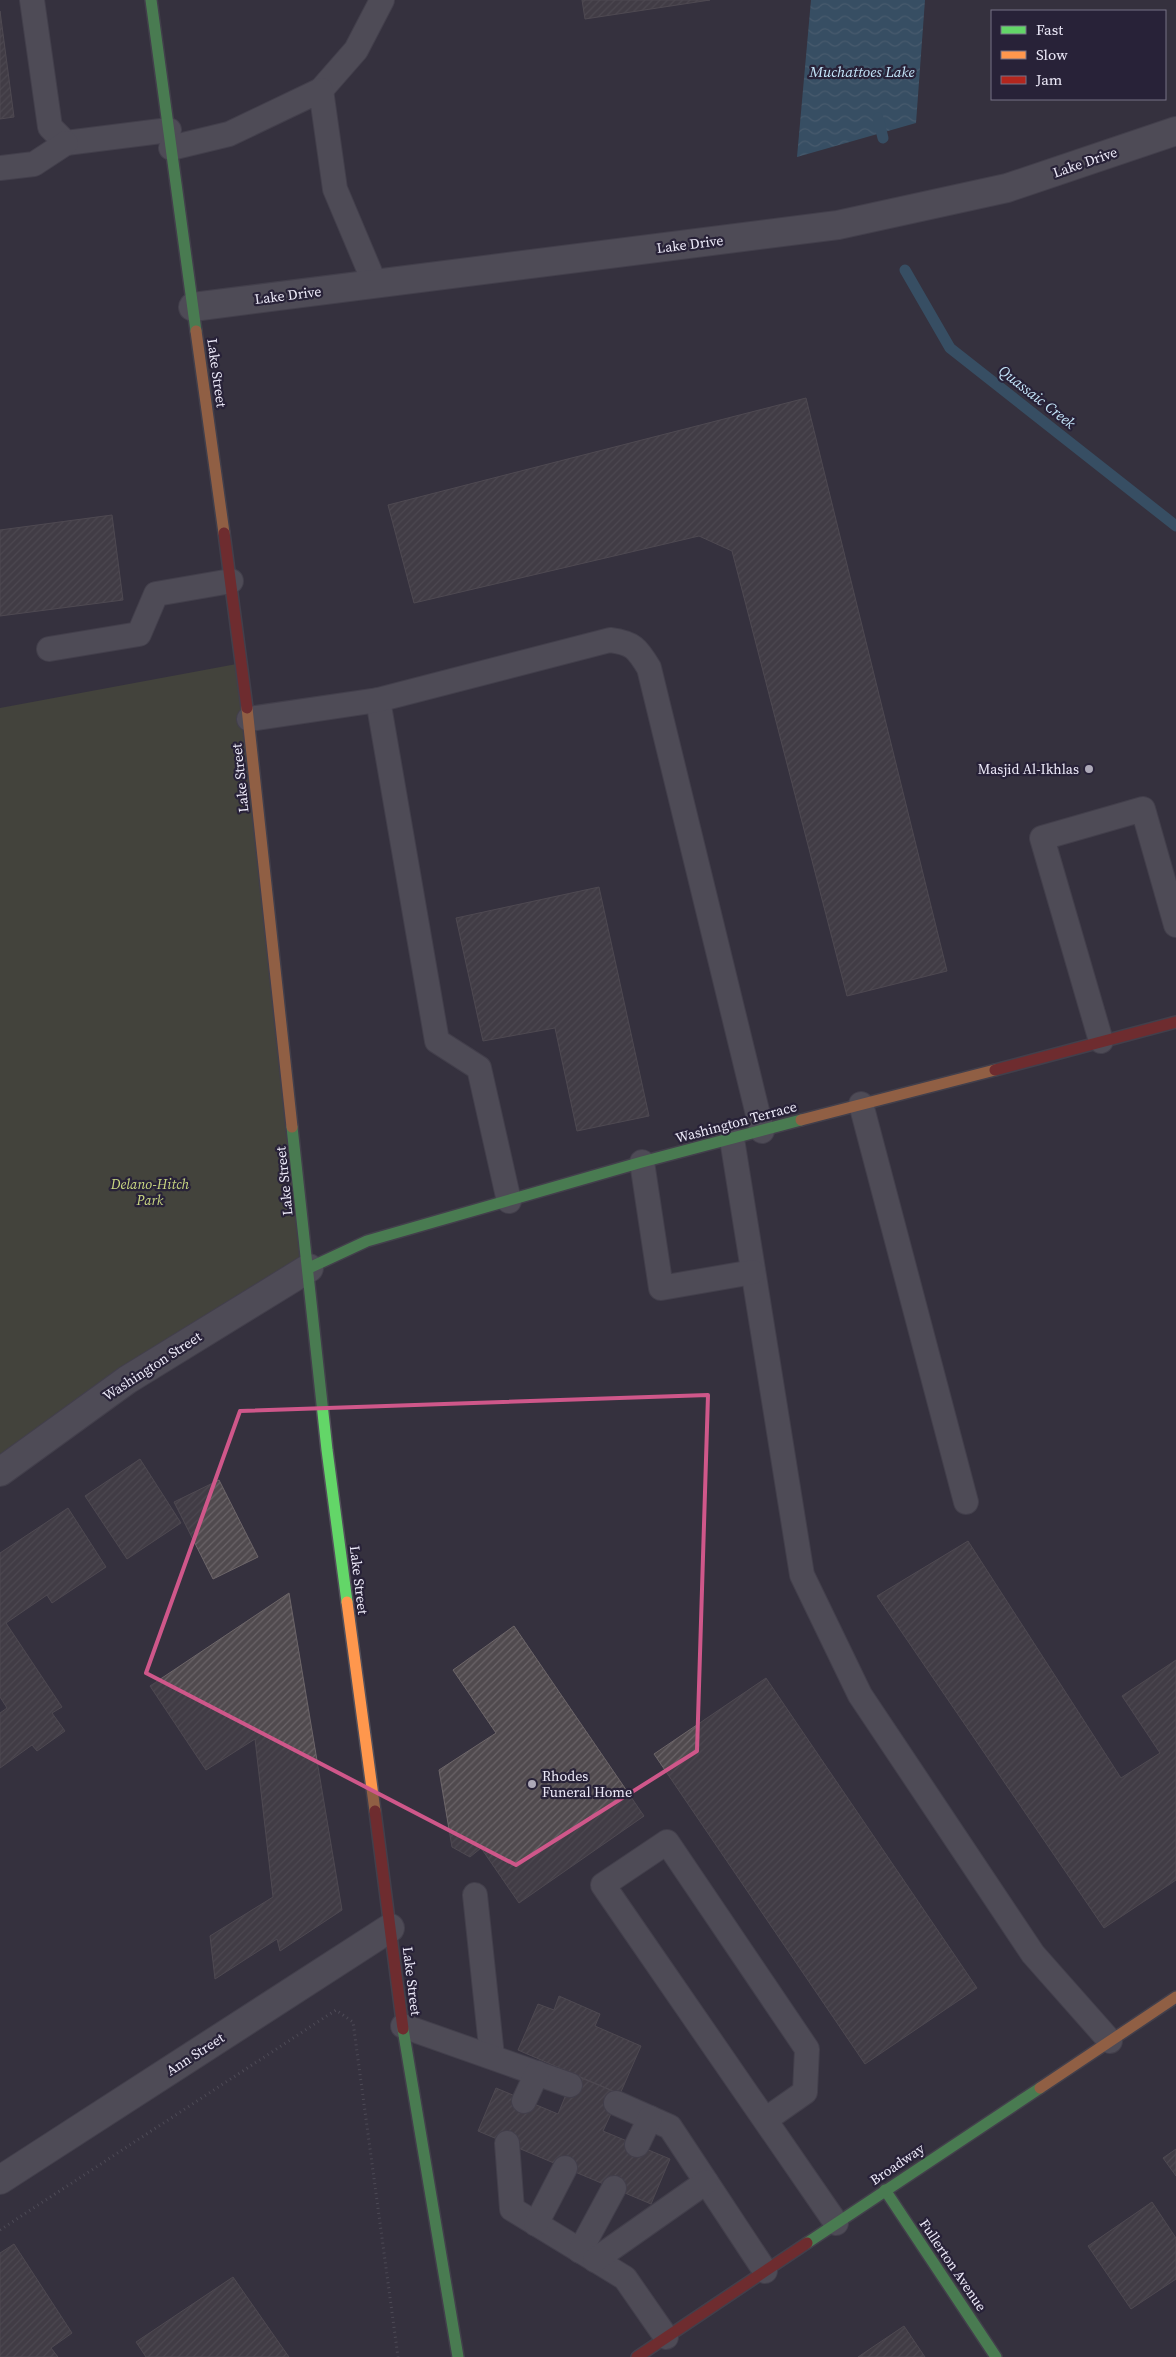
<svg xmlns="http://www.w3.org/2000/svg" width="1176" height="2357" font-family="'Source Serif 4',serif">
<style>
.green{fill:#54593a}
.water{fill:url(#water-waves)}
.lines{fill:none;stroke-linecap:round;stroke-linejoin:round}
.stream{stroke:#3a7291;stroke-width:11}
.building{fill:url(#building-hatch);stroke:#6d6669}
.lane-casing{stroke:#53505b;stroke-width:26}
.street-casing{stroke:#53505b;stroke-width:30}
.fast-casing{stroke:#53505b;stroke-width:14}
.slow-casing{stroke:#53505b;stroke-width:14}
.jam-casing{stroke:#53505b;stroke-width:14}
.path{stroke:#6c6974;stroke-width:3;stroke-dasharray:1 4;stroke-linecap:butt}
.lane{stroke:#6d6a74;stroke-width:24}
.street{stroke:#6d6a74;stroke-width:28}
.fast{stroke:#63d668;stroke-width:11}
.slow{stroke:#ff974d;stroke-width:11}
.jam{stroke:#b3261e;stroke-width:11}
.marked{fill:none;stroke:#cf578a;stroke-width:4;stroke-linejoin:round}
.poi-dot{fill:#ada9b8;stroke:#282238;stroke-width:2}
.labels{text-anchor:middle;stroke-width:4.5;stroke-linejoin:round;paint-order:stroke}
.street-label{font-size:14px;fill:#edeaf9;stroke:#282238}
.poi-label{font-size:14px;fill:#edeaf9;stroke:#282238;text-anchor:end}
.park-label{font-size:14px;font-style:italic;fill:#cbd982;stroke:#282238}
.water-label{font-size:15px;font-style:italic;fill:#c5e6fa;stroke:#282238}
</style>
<defs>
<pattern id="water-waves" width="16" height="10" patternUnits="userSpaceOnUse" patternTransform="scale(1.25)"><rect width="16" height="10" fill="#3a7291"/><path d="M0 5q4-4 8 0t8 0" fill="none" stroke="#608da7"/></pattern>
<pattern id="building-hatch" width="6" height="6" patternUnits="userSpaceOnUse" patternTransform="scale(1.25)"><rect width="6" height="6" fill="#504a4e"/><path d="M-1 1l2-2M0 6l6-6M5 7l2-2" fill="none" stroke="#6a6468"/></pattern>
</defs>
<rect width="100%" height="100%" fill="#35313e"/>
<path class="green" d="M242 663 309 1268 0 1476V708Z"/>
<path class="water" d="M811 0H925L916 123 797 157Z"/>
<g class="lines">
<g class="stream">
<path d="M878 118 883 138"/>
<path d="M905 270 950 348 1176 526"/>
</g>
</g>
<g class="building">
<path d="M582 0H710L585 19Z"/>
<path d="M0 11 14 117 0 119Z"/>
<path d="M806 398 947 971 847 996 732 551 699 536 414 603 388 505Z"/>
<path d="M112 515 123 600 0 616V530Z"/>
<path d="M599 887 649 1116 577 1131 555 1028 483 1041 456 918Z"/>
<path d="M140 1459 181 1523 127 1559 85 1496Z"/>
<path d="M219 1480 258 1557 213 1579 174 1502Z"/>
<path d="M68 1508 106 1567 52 1603 47 1595 6 1623 62 1707 52 1713 65 1731 37 1751 32 1745 0 1768V1713L7 1708 0 1697V1553Z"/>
<path d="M968 1541 1121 1778 1160 1753 1122 1696 1176 1660V1880L1104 1928 877 1596Z"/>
<path d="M289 1593 342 1910 280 1951 277 1939 215 1979 210 1936 273 1897 255 1739 206 1770 150 1686Z"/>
<path d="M514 1626 644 1816 519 1903 481 1848 470 1857 452 1847 439 1770 496 1733 453 1670Z"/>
<path d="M766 1678 977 1988 865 2064 654 1754Z"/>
<path d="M559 1996 600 2014 595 2026 641 2046 620 2094 518 2050 538 2004 554 2010Z"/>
<path d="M574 2075 620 2094 603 2131 670 2159 651 2204 478 2131 496 2088 558 2114Z"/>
<path d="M1176 2149V2176L1163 2158Z"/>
<path d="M1152 2202 1176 2238V2279L1131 2309 1088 2246Z"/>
<path d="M14 2244 72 2333 51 2348 58 2357H0V2253Z"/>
<path d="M233 2277 289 2357H146L136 2342Z"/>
<path d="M904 2326 925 2357H858Z"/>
</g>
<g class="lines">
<defs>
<g id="lane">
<path d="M32 0 50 127 66 143 169 130"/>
<path d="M321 90 356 50 382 0"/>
<path d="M171 148 229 134 321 90 335 189 375 284"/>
<path d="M0 168 34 164 66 143"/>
<path d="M49 649 139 634 156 594 231 581"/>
<path d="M378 700 437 1041 479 1068 509 1201"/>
<path d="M249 719 378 700 610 640C633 643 637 648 649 668L762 1131"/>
<path d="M1101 1041 1042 838 1143 809 1176 925"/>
<path d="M861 1104 966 1502"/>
<path d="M732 1139 802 1575 860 1695 1033 1954 1110 2041"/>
<path d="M642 1162 661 1288 753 1272"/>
<path d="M475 1895 492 2056"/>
<path d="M403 2026 570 2085"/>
<path d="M524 2101 537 2073"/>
<path d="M616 2103 670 2127 765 2271"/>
<path d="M765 2120 805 2092 807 2049 667 1842 603 1885 836 2223"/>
<path d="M507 2143 512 2209 625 2278 666 2337"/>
<path d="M637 2145 650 2118"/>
<path d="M536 2224 565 2168"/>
<path d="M580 2251 614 2188"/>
<path d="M595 2260 706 2182"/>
</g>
<g id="street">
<path d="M193 307 838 225 1007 188 1176 131"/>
<path d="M0 1472 127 1380 309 1268"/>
<path d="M0 2180 390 1928"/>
</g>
<g id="fast">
<path d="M151 0 196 331"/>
<path d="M292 1127 327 1450 347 1602"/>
<path d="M309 1268 367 1241 642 1162 801 1120"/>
<path d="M403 2029 458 2357"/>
<path d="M885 2190 996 2357"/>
<path d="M807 2243 1040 2088"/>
</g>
<g id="slow">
<path d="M196 331 224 533"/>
<path d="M247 708 292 1127"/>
<path d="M801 1120 995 1070"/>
<path d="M347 1602 375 1811"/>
<path d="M1040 2088 1176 1997"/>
</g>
<g id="jam">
<path d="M224 533 247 708"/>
<path d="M995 1070 1176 1022"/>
<path d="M375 1811 403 2029"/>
<path d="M637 2357 807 2243"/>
</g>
</defs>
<use href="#lane" class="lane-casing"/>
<use href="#street" class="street-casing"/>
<use href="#fast" class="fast-casing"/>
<use href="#slow" class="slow-casing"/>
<use href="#jam" class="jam-casing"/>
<path class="path" d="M0 2230 336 2010 353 2022 398 2357"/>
<use href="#lane" class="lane"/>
<use href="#street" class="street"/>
<use href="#fast" class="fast"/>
<use href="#slow" class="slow"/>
<use href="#jam" class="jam"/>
</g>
<path d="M0 0H1176V2357H0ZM708 1395 697 1751 516 1865 146 1673 240 1411Z" fill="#35313e" fill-opacity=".55" fill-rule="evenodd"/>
<path class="marked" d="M708 1395 697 1751 516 1865 146 1673 240 1411Z"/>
<g class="poi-dot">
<circle cx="1089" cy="769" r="5"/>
<circle cx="532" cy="1784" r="5"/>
</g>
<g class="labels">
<g class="street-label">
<text transform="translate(1085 162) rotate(-19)" y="5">Lake Drive</text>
<text transform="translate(690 244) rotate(-7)" y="5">Lake Drive</text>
<text transform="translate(288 295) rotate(-7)" y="5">Lake Drive</text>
<text transform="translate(217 373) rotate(82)" y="5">Lake Street</text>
<text transform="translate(240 778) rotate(-96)" y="5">Lake Street</text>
<text transform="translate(736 1122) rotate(-15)" y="5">Washington Terrace</text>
<text transform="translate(284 1181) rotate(-96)" y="5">Lake Street</text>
<text transform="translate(152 1366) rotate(-33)" y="5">Washington Street</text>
<text transform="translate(359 1580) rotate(83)" y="5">Lake Street</text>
<text transform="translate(412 1981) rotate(83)" y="5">Lake Street</text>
<text transform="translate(195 2054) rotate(-33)" y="5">Ann Street</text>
<text transform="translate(897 2164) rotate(-34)" y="5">Broadway</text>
<text transform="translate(953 2265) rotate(56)" y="5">Fullerton Avenue</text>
</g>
<g class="poi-label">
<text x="1079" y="774">Masjid Al-Ikhlas</text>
<text x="542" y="1781" text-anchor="start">Rhodes<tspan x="542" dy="16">Funeral Home</tspan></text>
</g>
<g class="park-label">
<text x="150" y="1189">Delano-Hitch<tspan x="150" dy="16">Park</tspan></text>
</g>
<g class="water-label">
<text x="862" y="77">Muchattoes Lake</text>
<text transform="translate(1037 397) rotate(38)" y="5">Quassaic Creek</text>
</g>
</g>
<rect x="991" y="10" width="175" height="90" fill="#282238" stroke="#777285"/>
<rect x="1001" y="26" width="25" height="8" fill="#63d668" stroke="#777285"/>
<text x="1036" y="35" font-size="15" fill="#edeaf9">Fast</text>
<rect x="1001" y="51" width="25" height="8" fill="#ff974d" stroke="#777285"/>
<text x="1036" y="60" font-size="15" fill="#edeaf9">Slow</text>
<rect x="1001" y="76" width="25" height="8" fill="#b3261e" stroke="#777285"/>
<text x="1036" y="85" font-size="15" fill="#edeaf9">Jam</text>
</svg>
